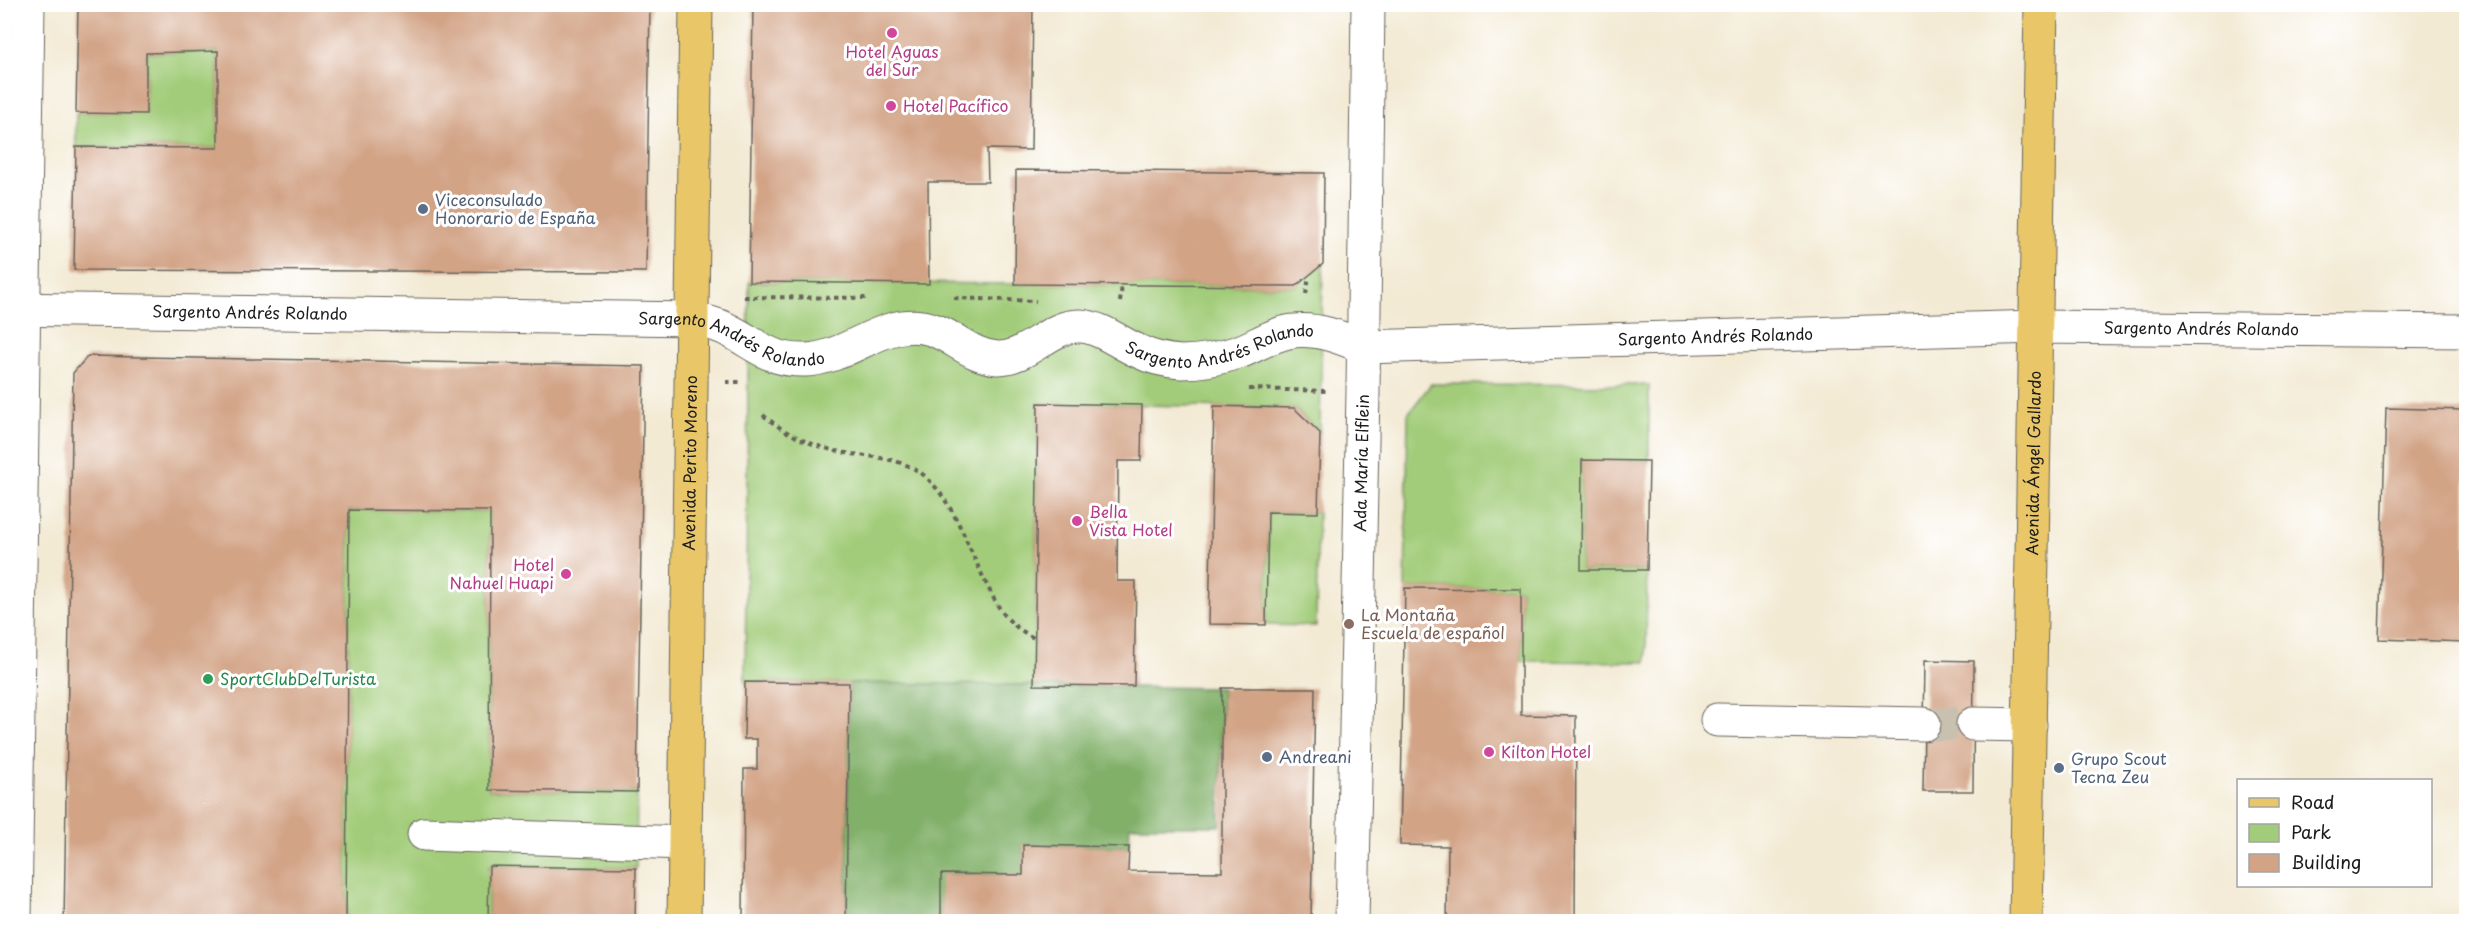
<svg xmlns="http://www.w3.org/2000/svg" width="2471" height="926" font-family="'Playpen Sans',sans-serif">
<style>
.green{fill:#a2cc79;stroke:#5f744a;stroke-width:1.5}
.forest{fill:#81b069;stroke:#4e6642;stroke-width:1.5}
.building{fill:#d2a385}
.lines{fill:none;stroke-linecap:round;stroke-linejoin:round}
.minor-tunnel{stroke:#c8c1af;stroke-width:33;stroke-dasharray:33 16;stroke-linecap:butt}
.minor-casing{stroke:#67645c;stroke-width:35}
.major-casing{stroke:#67645c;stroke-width:35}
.path{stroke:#67645c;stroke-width:4;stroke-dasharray:4.5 4.5;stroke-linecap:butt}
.minor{stroke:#fff;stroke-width:33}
.major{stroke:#e9c769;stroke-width:33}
.hotel-dot{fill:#d1479c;stroke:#fff;stroke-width:2}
.service-dot{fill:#5c6f8a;stroke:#fff;stroke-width:2}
.education-dot{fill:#8d6e63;stroke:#fff;stroke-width:2}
.leisure-dot{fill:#2e9e5b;stroke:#fff;stroke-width:2}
.labels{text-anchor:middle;stroke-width:6;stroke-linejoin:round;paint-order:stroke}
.hotel-label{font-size:16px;fill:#b23c85;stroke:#fff;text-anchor:start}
.service-label{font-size:16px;fill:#4e5e75;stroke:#fff;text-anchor:start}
.street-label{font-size:16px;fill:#1c1c1c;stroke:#fff}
.education-label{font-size:16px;fill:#785e54;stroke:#fff;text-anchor:start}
.leisure-label{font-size:16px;fill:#27864d;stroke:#fff;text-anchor:start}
</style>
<rect width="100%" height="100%" fill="#fff"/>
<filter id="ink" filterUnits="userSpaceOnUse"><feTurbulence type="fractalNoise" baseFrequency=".0167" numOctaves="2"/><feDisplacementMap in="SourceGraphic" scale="12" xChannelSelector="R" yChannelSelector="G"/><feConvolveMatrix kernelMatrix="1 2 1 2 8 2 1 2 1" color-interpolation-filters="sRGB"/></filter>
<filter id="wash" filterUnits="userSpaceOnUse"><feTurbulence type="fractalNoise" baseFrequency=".008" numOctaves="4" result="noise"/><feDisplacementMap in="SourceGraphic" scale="24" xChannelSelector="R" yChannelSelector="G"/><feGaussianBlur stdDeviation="1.35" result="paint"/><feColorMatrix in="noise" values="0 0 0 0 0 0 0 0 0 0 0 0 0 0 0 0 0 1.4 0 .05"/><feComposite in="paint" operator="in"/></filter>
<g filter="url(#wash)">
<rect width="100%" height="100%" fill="#f3ead4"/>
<g class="green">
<path d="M218 51V148L76 147V113H146V53Z"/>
<path d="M1323 264 1320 433 1294 408 1038 403 1034 685 745 682 749 282 1296 286Z"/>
<path d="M1431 384 1649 385V461H1582L1581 570H1647L1646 662 1521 661V589L1405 588 1408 414Z"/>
<path d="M349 510 490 511 489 790 637 792 636 868 489 866 488 921 346 922Z"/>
<path d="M1268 512 1318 513 1316 626 1266 625Z"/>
</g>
<path class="forest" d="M849 683 1222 688 1220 826H1130L1129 847 1023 845V875L942 874 941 921 846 922Z"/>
<g id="blocks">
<g class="building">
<path d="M78 4H650L646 272 74 270 76 147 218 148V51L146 53V114L76 113Z"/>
<path d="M753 4H1033L1031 150 987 149 988 182H928L929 284 749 282Z"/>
<path d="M1016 170 1324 173 1323 264 1296 286 1015 284Z"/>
<path d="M88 356 644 366 637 792 489 790 490 511 349 510 346 922H64L73 373Z"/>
<path d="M1038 403 1142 405 1141 461H1118L1117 581H1136L1134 686 1034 685Z"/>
<path d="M1214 406 1294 408 1320 433 1318 513 1268 512 1266 625 1209 624Z"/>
<path d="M2386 408 2466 410V642L2379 639Z"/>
<path d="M1582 460 1649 461 1647 570H1581Z"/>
<path d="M1405 588 1521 589V715L1576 716 1575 922H1447L1448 846 1400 845Z"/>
<path d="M1925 660 1974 661 1973 791H1923Z"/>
<path d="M745 682 849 683 846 922H743L744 769H757V739H744Z"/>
<path d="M1222 688H1315L1311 922H941V874L1023 875V845L1129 847 1128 871 1222 872Z"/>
<path d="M489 866 636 868 635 922H488Z"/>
</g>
</g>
</g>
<g filter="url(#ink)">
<use href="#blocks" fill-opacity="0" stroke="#67645c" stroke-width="1.5"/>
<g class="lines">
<path class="minor-tunnel" d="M1924 724H1973"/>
<defs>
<g id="minor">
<path id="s1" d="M4 309 694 319C706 322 717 324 728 330 758 345 769 361 806 360 848 358 880 321 922 327 950 331 968 356 997 358 1028 359 1049 325 1080 326 1101 327 1119 343 1138 351 1152 358 1166 361 1181 362 1200 362 1221 358 1239 352 1258 345 1274 333 1294 331 1318 328 1342 338 1364 347L2037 327 2466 331"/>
<path d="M1717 720 1924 724"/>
<path d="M1973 724 2030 725"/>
<path d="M424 834 685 843"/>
<path d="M15 922 28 4"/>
<path id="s2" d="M1352 922 1363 392 1368 4"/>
</g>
<g id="major">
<path id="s3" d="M684 922 696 4"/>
<path id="s4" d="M2026 922 2041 4"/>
</g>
</defs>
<use href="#minor" class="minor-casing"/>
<use href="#major" class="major-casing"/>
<g class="path">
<path d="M1306 294 1309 277"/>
<path d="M744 297 868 298"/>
<path d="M954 298 1036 301"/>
<path d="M1120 302 1122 285"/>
<path d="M726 382H743"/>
<path d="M1249 389 1328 391"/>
<path d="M763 415C786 434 811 446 841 452 870 458 903 456 927 478 955 505 968 547 985 581 992 595 998 609 1009 620 1016 628 1026 633 1035 639"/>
</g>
<use href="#minor" class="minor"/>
<use href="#major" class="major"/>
</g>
</g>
<g class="hotel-dot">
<circle cx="892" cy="33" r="6"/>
<circle cx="891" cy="106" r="6"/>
<circle cx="1077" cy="521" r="6"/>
<circle cx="566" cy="574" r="6"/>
<circle cx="1489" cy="752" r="6"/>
</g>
<g class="service-dot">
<circle cx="423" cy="209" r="6"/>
<circle cx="1267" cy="757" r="6"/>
<circle cx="2059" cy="768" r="6"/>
</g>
<circle class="education-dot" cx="1349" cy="624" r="6"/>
<circle class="leisure-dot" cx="208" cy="679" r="6"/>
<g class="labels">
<g class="hotel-label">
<text x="892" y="58" text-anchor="middle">Hotel Aguas<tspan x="892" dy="18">del Sur</tspan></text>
<text x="903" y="112">Hotel Pacífico</text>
<text x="1089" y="518">Bella<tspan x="1089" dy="18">Vista Hotel</tspan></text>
<text x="554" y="571" text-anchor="end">Hotel<tspan x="554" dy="18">Nahuel Huapi</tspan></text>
<text x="1501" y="758">Kilton Hotel</text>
</g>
<g class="service-label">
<text x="435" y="206">Viceconsulado<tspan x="435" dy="18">Honorario de España</tspan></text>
<text x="1279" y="763">Andreani</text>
<text x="2071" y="765">Grupo Scout<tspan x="2071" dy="18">Tecna Zeu</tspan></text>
</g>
<g class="street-label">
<text dy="6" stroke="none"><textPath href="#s1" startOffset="246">Sargento Andrés Rolando</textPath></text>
<text dy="6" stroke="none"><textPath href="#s1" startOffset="2242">Sargento Andrés Rolando</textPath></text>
<text dy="6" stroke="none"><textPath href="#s1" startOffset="732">Sargento Andrés Rolando</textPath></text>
<text dy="6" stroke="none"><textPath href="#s1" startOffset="1756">Sargento Andrés Rolando</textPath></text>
<text dy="6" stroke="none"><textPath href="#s1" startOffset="1254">Sargento Andrés Rolando</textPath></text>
<text dy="6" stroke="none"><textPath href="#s3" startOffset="459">Avenida Perito Moreno</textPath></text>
<text dy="6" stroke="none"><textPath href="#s2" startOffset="459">Ada María Elflein</textPath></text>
<text dy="6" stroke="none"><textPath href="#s4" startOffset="459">Avenida Ángel Gallardo</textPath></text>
</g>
<g class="education-label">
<text x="1361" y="621">La Montaña<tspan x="1361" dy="18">Escuela de español</tspan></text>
</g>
<g class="leisure-label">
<text x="220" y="685">SportClubDelTurista</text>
</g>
</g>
<rect width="2471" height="926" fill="none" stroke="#fff" stroke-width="24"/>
<rect x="2237" y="779" width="195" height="108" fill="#ffffff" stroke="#a4a4a4" stroke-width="1.5"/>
<rect x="2249" y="798" width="30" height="9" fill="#e9c769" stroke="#a4a4a4" stroke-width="1.5"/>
<text x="2291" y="809" font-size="18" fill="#1c1c1c">Road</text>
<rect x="2249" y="824" width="30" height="18" fill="#a2cc79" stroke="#a4a4a4" stroke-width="1.5"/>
<text x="2291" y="839" font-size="18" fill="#1c1c1c">Park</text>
<rect x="2249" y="854" width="30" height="18" fill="#d2a385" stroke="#a4a4a4" stroke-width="1.5"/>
<text x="2291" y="869" font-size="18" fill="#1c1c1c">Building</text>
</svg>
